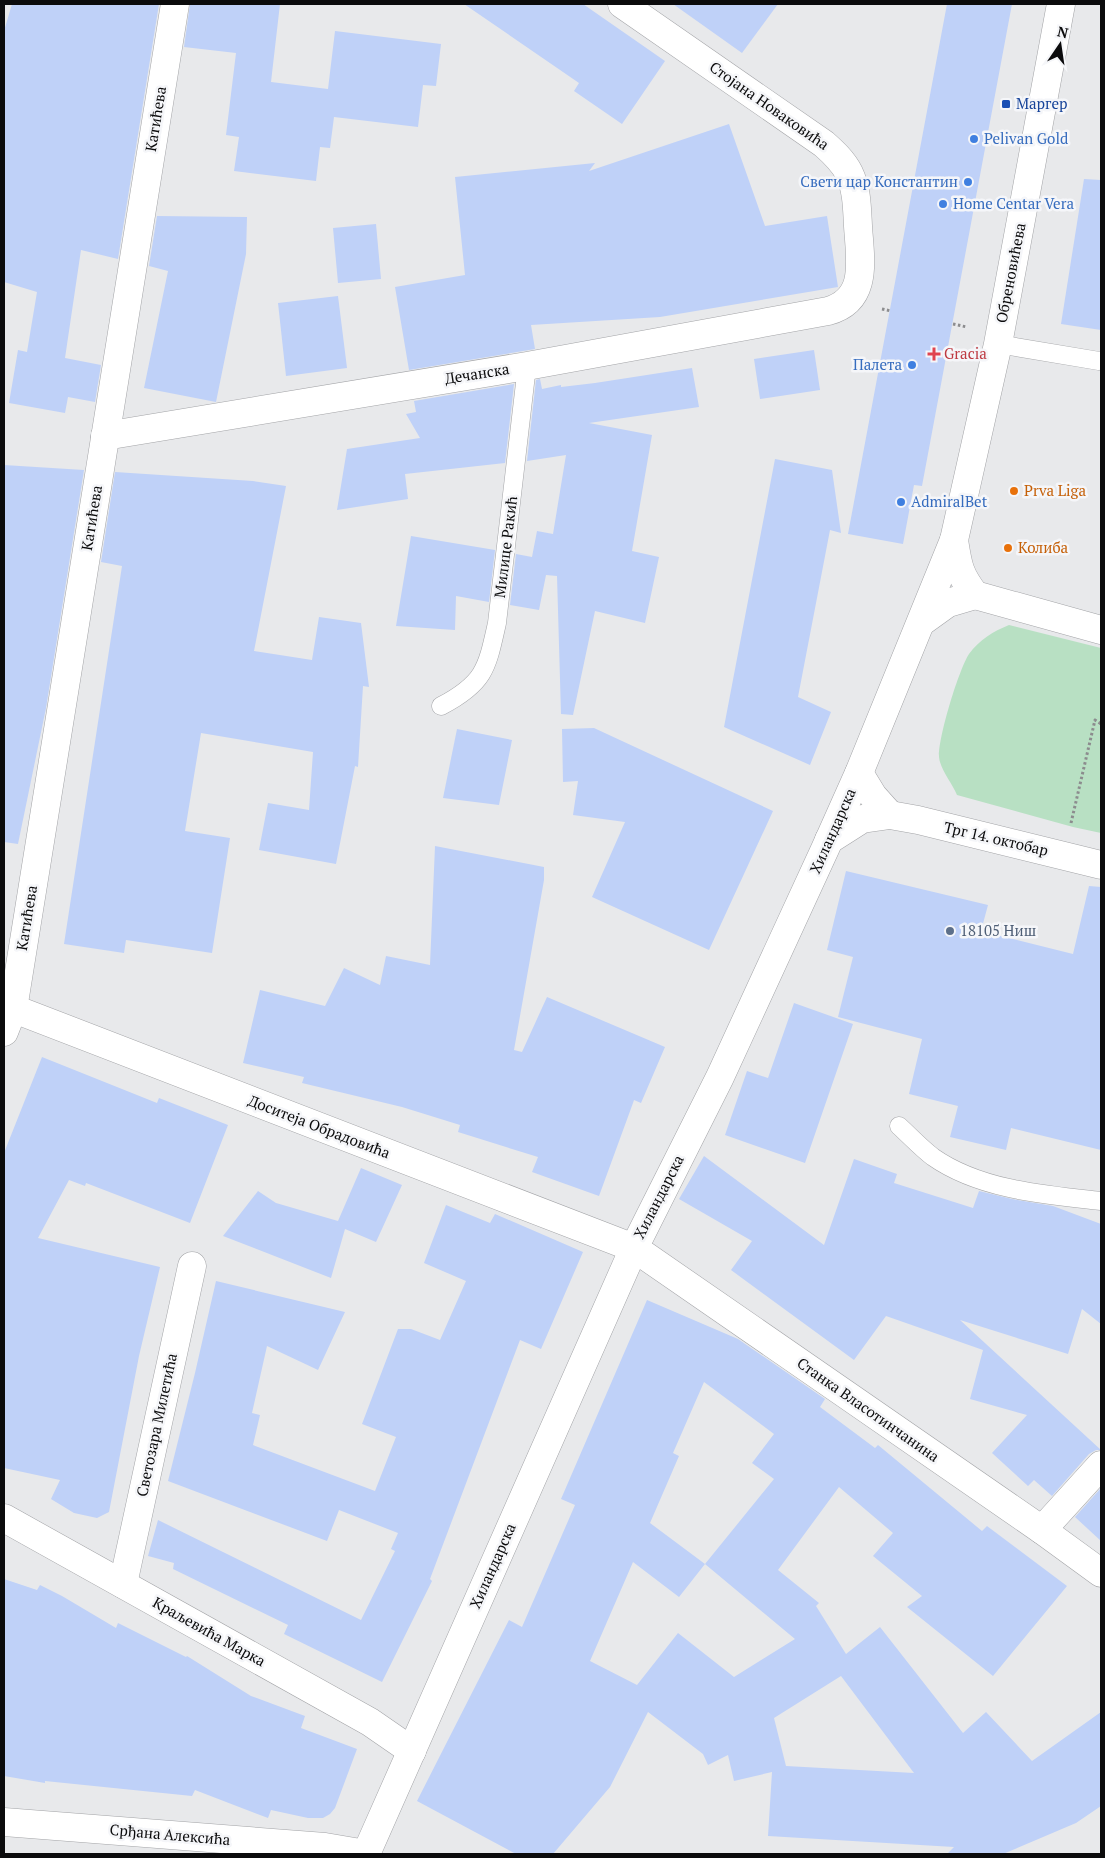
<svg xmlns="http://www.w3.org/2000/svg" width="1105" height="1858" font-family="'PT Serif',serif">
<style>
.green{fill:#b8e0c3}
.building{fill:#bfd1f8;fill-rule:evenodd}
.lines{fill:none;stroke-linecap:round;stroke-linejoin:round}
.service-casing{stroke:#a3a4a7;stroke-width:19}
.minor-casing{stroke:#a3a4a7;stroke-width:29}
.tertiary-casing{stroke:#a3a4a7;stroke-width:29}
.path{stroke:#8c8c8e;stroke-width:3;stroke-dasharray:2.5 2.5;stroke-linecap:butt}
.service{stroke:#fff;stroke-width:18}
.minor{stroke:#fff;stroke-width:28}
.tertiary{stroke:#fff;stroke-width:28}
.transit-dot{fill:#1a4fb4;stroke:#f5f6f9;stroke-width:2}
.shop-dot{fill:#3f7fe0;stroke:#f5f6f9;stroke-width:2}
.health-dot{fill:#e0444e;stroke:#f5f6f9;stroke-width:2}
.food-dot{fill:#e8710a;stroke:#f5f6f9;stroke-width:2}
.service-dot{fill:#5c6f8a;stroke:#f5f6f9;stroke-width:2}
.labels{text-anchor:middle;stroke-width:5;stroke-linejoin:round;paint-order:stroke}
.transit-label{font-size:15px;fill:#164399;stroke:#f5f6f9;text-anchor:start}
.street-label{font-size:15px;fill:#0b0b0c;stroke:#f5f6f9}
.shop-label{font-size:15px;fill:#366cbe;stroke:#f5f6f9;text-anchor:start}
.health-label{font-size:15px;fill:#be3a42;stroke:#f5f6f9;text-anchor:start}
.food-label{font-size:15px;fill:#c56008;stroke:#f5f6f9;text-anchor:start}
.service-label{font-size:15px;fill:#4e5e75;stroke:#f5f6f9;text-anchor:start}
</style>
<rect width="100%" height="100%" fill="#e8e9eb"/>
<path class="green" d="M1009 625 1101 648V833L1073 827 957 795C952 783 940 769 939 757 938 738 959 669 969 654 979 640 994 631 1009 625Z"/>
<g class="building">
<path d="M12 4H159L118 259 81 250 65 358 101 365 95 402 68 397 65 413 9 403 18 350 27 352 37 292 4 282V31Z"/>
<path d="M190 4H280L271 82 328 89 335 31 441 44 436 86 423 85 418 127 334 117 330 148 320 147 316 181 234 171 239 137 226 135 236 53 184 47Z"/>
<path d="M464 4H583L665 61 622 124 574 91 579 83Z"/>
<path d="M673 4H778L742 53Z"/>
<path d="M947 4H1012L922 486 914 485 903 544 848 534Z"/>
<path d="M729 124 765 226 827 216 838 287 660 317 531 325 535 349 409 370 395 287 465 275 455 177 595 163 589 171Z"/>
<path d="M1084 179 1101 180V330L1061 324Z"/>
<path d="M157 216 247 217 246 254 216 402 144 388 168 271 149 266Z"/>
<path d="M376 224 381 279 338 283 333 228Z"/>
<path d="M338 296 347 368 286 376 278 303Z"/>
<path d="M814 350 820 390 760 399 754 359Z"/>
<path d="M692 368 699 407 589 423 652 435 632 551 659 557 645 623 595 611 573 715 561 714 557 576 546 575 539 610 510 605 516 554 532 557 537 531 553 534 566 455 527 461 536 380 540 379 542 389 561 385V387L595 383Z"/>
<path d="M514 384 505 463 405 474 408 499 337 510 347 449 420 438 406 414 416 412 414 401Z"/>
<path d="M775 459 832 470 841 533 830 530 798 697 831 712 810 765 724 727Z"/>
<path d="M4 465 84 470 46 708 18 844 4 842Z"/>
<path d="M115 472 253 481 286 486 254 651 312 660 319 617 361 623 369 687 363 686 358 767 355 766 336 864 259 850 268 803 309 810 313 752 201 733 185 831 230 838 212 953 126 940 124 953 64 944 122 566 101 562Z"/>
<path d="M411 536 495 550 489 602 456 596 455 630 396 626Z"/>
<path d="M594 728 773 811 709 950 592 897 625 822 573 815 578 781 563 782 562 729Z"/>
<path d="M457 729 512 740 499 805 443 798Z"/>
<path d="M435 846 544 867V880L514 1050 522 1052 547 997 665 1047 641 1103 634 1100 633 1103 599 1196 532 1172 538 1157 458 1132 460 1125 402 1107 302 1083 304 1077 243 1063 260 990 325 1006 344 968 380 985 386 956 430 965Z"/>
<path d="M846 871 988 905 981 931 1073 954 1089 886 1101 887V1150L1011 1128 1006 1150 950 1137 958 1106 909 1094 922 1039 838 1017 853 957 827 950Z"/>
<path d="M794 1003 853 1024 805 1163 725 1135 747 1071 768 1078Z"/>
<path d="M42 1057 157 1103 159 1098 228 1125 190 1223 86 1183 85 1186 69 1180 38 1238 160 1267 139 1356 109 1512 97 1518 74 1513 51 1499 60 1480 4 1468V1153Z"/>
<path d="M704 1156 824 1245 854 1159 897 1174 894 1183 973 1208 979 1191 1012 1199 1053 1206 1101 1224V1324L1082 1309 1068 1354 960 1320 1101 1450H1096L1089 1454 1052 1496 1034 1480 1028 1486 992 1453 1027 1415 970 1399 983 1350 886 1316 854 1360 731 1270 752 1241 679 1199Z"/>
<path d="M361 1168 402 1185 376 1242 345 1229 331 1278 223 1236 258 1191 276 1203 338 1221Z"/>
<path d="M446 1205 490 1223 495 1214 583 1252 541 1349 520 1340 430 1579 432 1581 382 1682 284 1634 288 1625 173 1569 174 1563 148 1556 158 1520 361 1620 395 1551 391 1549 398 1533 339 1510 327 1541 168 1481 195 1373 216 1281 345 1312 318 1370 267 1346 252 1413 260 1415 253 1445 375 1491 396 1437 362 1424 398 1329H411L440 1340 466 1281 424 1263Z"/>
<path d="M647 1300 738 1339 825 1399 820 1407 875 1448 878 1445 982 1531 987 1526 1067 1586 993 1676 907 1607 922 1596 873 1556 893 1533 839 1487 778 1570 819 1603 816 1606 846 1654 880 1627 963 1733 986 1712 1032 1761 1101 1712V1806L1076 1823 1003 1854H947L954 1847 768 1836 772 1772 734 1781 728 1755 708 1765 703 1754 648 1712 610 1787 553 1854H516L417 1801 509 1620 522 1627 575 1505 561 1499ZM704 1382 774 1434 752 1463 774 1479 705 1564 650 1523 679 1456 673 1453ZM633 1562 679 1597 705 1564 795 1639 734 1677 678 1633 637 1685 590 1661ZM841 1676 914 1773 786 1766 774 1718Z"/>
<path d="M1101 1488V1541L1075 1517Z"/>
<path d="M4 1579 37 1590 40 1585 62 1596 116 1628 118 1623 186 1657 187 1656 251 1696 305 1716 301 1728 357 1749 335 1808 330 1814 323 1818H308L271 1810 268 1818 195 1790 192 1796 45 1781V1783L4 1776Z"/>
</g>
<g class="lines">
<defs>
<g id="service">
<path d="M998 344 1099 361"/>
<path d="M441 706C485 683 487 668 497 623L527 366"/>
<path d="M899 1126C910 1136 921 1148 933 1157 980 1190 1046 1195 1101 1201"/>
</g>
<g id="minor">
<path d="M105 436 527 366 828 311C869 300 860 259 858 226 857 208 857 189 849 173 843 161 833 152 824 144L622 4"/>
<path d="M954 540C958 566 959 574 975 595L1101 630"/>
<path d="M923 621 948 603 975 595"/>
<path d="M859 773 873 796 890 815"/>
<path d="M829 840 862 819 890 815 918 820 1101 865"/>
<path d="M4 1005 634 1248 1042 1530 1101 1573"/>
<path d="M4 1032 13 1009 175 4"/>
<path d="M4 1518 370 1722 412 1751"/>
<path d="M1042 1530 1101 1465"/>
<path d="M123 1584 192 1266"/>
<path d="M4 1822 325 1847 366 1854"/>
</g>
<path id="tertiary" d="M366 1854 634 1248 720 1077 825 849 859 773 954 540 998 344 1061 4"/>
</defs>
<use href="#service" class="service-casing"/>
<use href="#minor" class="minor-casing"/>
<use href="#tertiary" class="tertiary-casing"/>
<g class="path">
<path d="M882 309 891 311"/>
<path d="M953 324 967 327"/>
<path d="M1071 823 1095 720 1101 724"/>
</g>
<use href="#service" class="service"/>
<use href="#minor" class="minor"/>
<use href="#tertiary" class="tertiary"/>
</g>
<rect class="transit-dot" x="1001" y="99" width="10" height="10" rx="2.5"/>
<g class="shop-dot">
<circle cx="974" cy="139" r="5"/>
<circle cx="968" cy="182" r="5"/>
<circle cx="943" cy="204" r="5"/>
<circle cx="912" cy="365" r="5"/>
<circle cx="901" cy="502" r="5"/>
</g>
<path class="health-dot" d="M931.5 346.5h5v5h5v5h-5v5h-5v-5h-5v-5h5z"/>
<g class="food-dot">
<circle cx="1014" cy="491" r="5"/>
<circle cx="1008" cy="548" r="5"/>
</g>
<circle class="service-dot" cx="950" cy="931" r="5"/>
<g class="labels">
<g class="transit-label">
<text x="1016" y="109">Маргер</text>
</g>
<g class="street-label">
<text transform="translate(769 106) rotate(35)" y="5">Стојана Новаковића</text>
<text transform="translate(156 119) rotate(-81)" y="5">Катићева</text>
<text transform="translate(1011 273) rotate(-79)" y="5">Обреновићева</text>
<text transform="translate(477 374) rotate(-9)" y="5">Дечанска</text>
<text transform="translate(92 518) rotate(-81)" y="5">Катићева</text>
<text transform="translate(506 547) rotate(-83)" y="5">Милице Ракић</text>
<text transform="translate(833 831) rotate(-66)" y="5">Хиландарска</text>
<text transform="translate(996 839) rotate(13)" y="5">Трг 14. октобар</text>
<text transform="translate(27 918) rotate(-81)" y="5">Катићева</text>
<text transform="translate(319 1127) rotate(21)" y="5">Доситеја Обрадовића</text>
<text transform="translate(659 1197) rotate(-63)" y="5">Хиландарска</text>
<text transform="translate(868 1410) rotate(35)" y="5">Станка Власотинчанина</text>
<text transform="translate(157 1425) rotate(-78)" y="5">Светозара Милетића</text>
<text transform="translate(493 1566) rotate(-66)" y="5">Хиландарска</text>
<text transform="translate(209 1632) rotate(29)" y="5">Краљевића Марка</text>
<text transform="translate(170 1835) rotate(5)" y="5">Срђана Алексића</text>
</g>
<g class="shop-label">
<text x="984" y="144">Pelivan Gold</text>
<text x="958" y="187" text-anchor="end">Свети цар Константин</text>
<text x="953" y="209">Home Centar Vera</text>
<text x="902" y="370" text-anchor="end">Палета</text>
<text x="911" y="507">AdmiralBet</text>
</g>
<g class="health-label">
<text x="944" y="359">Gracia</text>
</g>
<g class="food-label">
<text x="1024" y="496">Prva Liga</text>
<text x="1018" y="553">Колиба</text>
</g>
<g class="service-label">
<text x="960" y="936">18105 Ниш</text>
</g>
</g>
<rect width="1105" height="1858" fill="none" stroke="#0b0b0c" stroke-width="10"/>
<g transform="translate(1060 45) rotate(13)" stroke="#f5f6f9" stroke-width="4" paint-order="stroke">
<path d="M0-4L9 19L0 12L-9 19Z" fill="#0b0b0c"/>
<text y="-8" font-size="14" font-weight="bold" text-anchor="middle" fill="#0b0b0c">N</text>
</g>
</svg>
